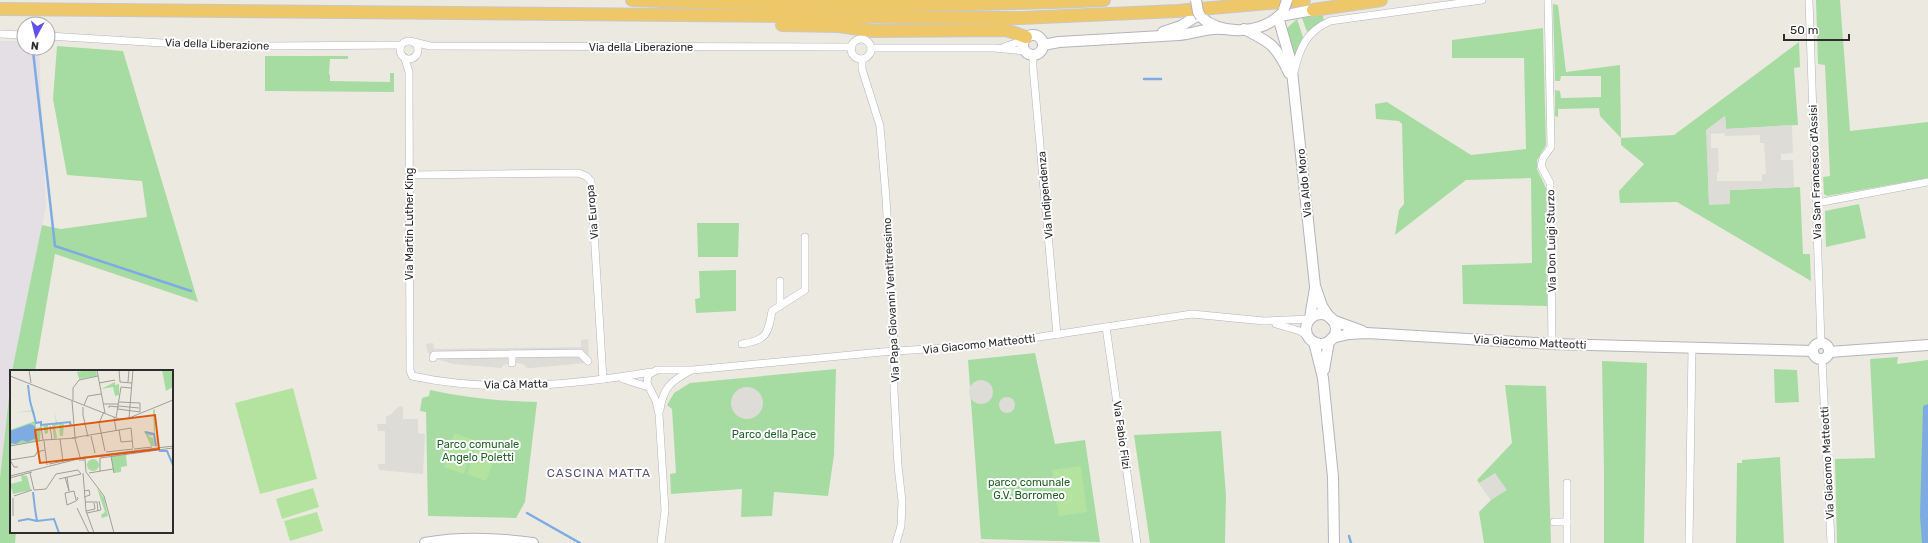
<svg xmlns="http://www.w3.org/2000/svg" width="1928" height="543" font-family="Rubik,sans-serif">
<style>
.industrial{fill:#e3dfe5}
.green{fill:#a6dca2}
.pitch{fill:#b4e39f}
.plaza{fill:#dddcd6;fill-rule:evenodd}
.water{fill:#7eace2}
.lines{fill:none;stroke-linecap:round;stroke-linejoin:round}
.stream{stroke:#7eace2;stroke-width:2.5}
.street-casing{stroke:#b4b3be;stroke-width:8}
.secondary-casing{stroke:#b4b3be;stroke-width:12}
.highway-casing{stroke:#c8c8c8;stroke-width:14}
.street{stroke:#fff;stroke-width:7}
.secondary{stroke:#fff;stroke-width:10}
.highway{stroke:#eec769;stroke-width:12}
.secondary-bridge-casing{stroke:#b4b3be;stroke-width:12;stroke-linecap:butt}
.secondary-bridge{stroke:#fff;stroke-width:10}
.labels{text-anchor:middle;stroke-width:4;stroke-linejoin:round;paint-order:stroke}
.street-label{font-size:11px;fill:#2c2c2c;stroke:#fff}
.park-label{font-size:11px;fill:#236227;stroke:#fff}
.neighbourhood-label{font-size:12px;letter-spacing:1px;fill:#555178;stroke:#fff}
.inset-river{fill:none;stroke:#7eace2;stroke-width:2}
.inset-road{fill:none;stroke:#9f9e98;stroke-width:1}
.view{fill:#df570e;fill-opacity:0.15;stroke:#df570e;stroke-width:2}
.inset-edge{fill:none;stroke:#2c2c2c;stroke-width:2}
</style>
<rect width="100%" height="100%" fill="#eceae0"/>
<path class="industrial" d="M0 41H24V48H39L46 207 12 371H11L0 478Z"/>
<g class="green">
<path d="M1816 0H1840L1850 131 1928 122V178L1827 196 1824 194 1823 177 1830 176 1825 65 1818 64Z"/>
<path d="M1553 4 1558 5 1566 72 1620 65 1621 138 1674 135 1799 42 1800 67 1794 68 1798 125 1726 129 1725 116 1707 130 1709 204 1730 190 1800 187 1803 254H1810L1811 281 1677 202 1620 203 1619 191 1644 164 1621 145V138L1600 116 1599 108 1558 109V117L1555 116V90L1560 91 1561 98 1601 97V76H1561L1560 81H1555Z"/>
<path d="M1318 15 1323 16 1324 20 1307 32 1302 18Z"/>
<path d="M1297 19 1303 37 1295 56 1286 29Z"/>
<path d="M1543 28 1546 145 1537 160V169L1546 188 1547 306 1463 304 1462 265 1532 263 1531 178 1466 180 1395 235 1399 210 1404 204 1402 124 1399 121 1376 119 1375 104 1387 102 1471 155 1526 149 1524 58H1452V40Z"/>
<path d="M57 46 123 51 198 302 55 254 35 371H12L42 225 61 229 147 217 142 181 67 175 53 99Z"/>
<path d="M265 56H348V59H330L329 74 330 75V81L390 82V73H394V92L265 91Z"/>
<path d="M1859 204 1866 238 1826 247 1825 211Z"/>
<path d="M697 223H739L738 257H698Z"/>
<path d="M736 270V311L696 313 695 299 700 298 699 271Z"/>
<path d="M1035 353 1055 444 1085 440 1100 542 981 539 968 360Z"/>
<path d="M1898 357 1897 364 1928 360V543H1837L1835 459 1875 458 1870 359Z"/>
<path d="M1602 361 1647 363 1644 543H1604V471Z"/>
<path d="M836 369 834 455 828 496 774 492 772 516 741 517 742 489 671 494 670 474 676 473 672 409 667 405 674 393 690 383Z"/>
<path d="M1774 369 1797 370 1799 402 1775 403Z"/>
<path d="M11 378V532H16L15 543H0V478Z"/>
<path d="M1505 385 1546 386 1551 543H1484L1479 512 1491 500 1477 480 1512 443Z"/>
<path d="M430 390C466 398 501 401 537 402L525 502 516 518 428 516 426 412 420 411 422 398 429 396Z"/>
<path d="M1221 431 1226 495 1225 543H1150L1134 435Z"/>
<path d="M1780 457 1784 543H1736L1737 463H1742V460Z"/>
</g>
<g class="pitch">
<path d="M293 388 317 479 260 494 235 403Z"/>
<path d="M454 433 474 440 464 474 444 467Z"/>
<path d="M478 442 498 449 486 481 467 474Z"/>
<path d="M1081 466 1087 512 1059 516 1052 470Z"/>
<path d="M313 488 319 507 282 519 276 499Z"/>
<path d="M317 512 323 531 290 541 284 521Z"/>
</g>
<g class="plaza">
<path d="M1725 116 1726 129 1792 125 1793 153 1781 154V160H1793L1794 187 1730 190V204L1709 205 1706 130ZM1724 133 1725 136 1760 135V143H1764L1766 174H1762V181H1717V173L1719 172 1718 148H1711V134Z"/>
<path d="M588 339 589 360 586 363 531 368H527L523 364 512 363 503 365 502 368 453 364 433 358 428 353 426 344 433 343 434 349 581 347V340Z"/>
<circle cx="981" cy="392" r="12"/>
<circle cx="747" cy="403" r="16"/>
<circle cx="1007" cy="405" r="8"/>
<path d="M403 406V419H418V433L425 434 423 474 379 470 378 464H385V431H378L377 424H386V416L390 415 398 407Z"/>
<path d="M1495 473 1507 490 1491 500 1479 483Z"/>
</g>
<path class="water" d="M1928 404V543H1922L1920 516 1923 406Z"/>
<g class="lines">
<g class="stream">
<path d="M33 51 55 246 191 291"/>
<path d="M1144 79H1161"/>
<path d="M527 513 580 543"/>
<path d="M1349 536 1351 543"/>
</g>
<defs>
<g id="street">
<path d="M1548 0 1551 147 1543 158 1541 166 1550 183 1552 344"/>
<path d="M1809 0 1821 343"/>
<path d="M0 34 24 35"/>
<path d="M48 36 179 44 271 46 401 45"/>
<circle cx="861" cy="49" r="10"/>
<circle cx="409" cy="50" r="9"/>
<path d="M414 42 430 46 852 47"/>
<path d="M1004 47 1024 40"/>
<path d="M871 48H994L1025 51"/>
<path d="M1033 55V67L1057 335"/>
<path d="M405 59 409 72 410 370 412 376C490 393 573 385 651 372"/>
<path d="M862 59V69L880 126 886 198 894 341V391L898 466 902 501 901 526 896 543"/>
<path d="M1294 72C1300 47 1306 32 1330 21L1482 0"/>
<path d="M409 175 578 173 586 176 591 181 603 379"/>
<path d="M1817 203 1928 182"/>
<path d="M780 281V306"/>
<path d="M1276 324 1300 331 1308 336"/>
<path d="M1106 327 1137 543"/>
<path d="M742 344C767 340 768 334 772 311L805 290V237"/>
<path d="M433 358 434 355 580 353 588 361"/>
<path d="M1822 360 1831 543"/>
<path d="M512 363V354"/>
<path d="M623 379 648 387"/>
<path d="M660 410C663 388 671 381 690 371"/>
<path d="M1567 483V543"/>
<path d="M1554 522H1567"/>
<path d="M661 543 665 510 659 414 656 401 647 383 648 375 657 370H693L882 352 986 345 1192 314 1264 321 1309 319"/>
<path d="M1689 543 1692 348"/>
</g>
<g id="secondary">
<path d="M1280 16 1313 10"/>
<path d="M1201 17C1222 36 1261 34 1281 14"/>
<path d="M1278 17 1291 62 1315 286 1322 306 1329 317"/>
<path d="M1244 29C1270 42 1276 45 1289 73"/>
<path d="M1163 32 1181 26 1195 17"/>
<circle cx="1033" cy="45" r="10"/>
<path d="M1043 45 1059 42 1179 35C1193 34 1209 27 1222 29"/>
<circle cx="1321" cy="329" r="15"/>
<path d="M1310 318 1315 288"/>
<path d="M1332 320 1362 331"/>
<path d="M1332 338 1349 334 1367 333 1552 344 1813 351"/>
<path d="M1314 342 1323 378 1333 477 1334 543"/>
<circle cx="1821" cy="351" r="8"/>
<path d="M1829 352 1928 345"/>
<path d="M1324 370 1329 341"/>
<path d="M425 543C461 536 497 538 533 543"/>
</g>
<g id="highway">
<path d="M632 0C790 6 947 7 1104 0"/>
<path d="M0 9 1021 18 1177 11 1304 0"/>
<path d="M1313 10 1381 0"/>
<path d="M782 25 839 26 873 31 1006 30 1026 37"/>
</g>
</defs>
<use href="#street" class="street-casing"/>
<use href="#secondary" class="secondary-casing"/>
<use href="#highway" class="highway-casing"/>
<use href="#street" class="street"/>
<use href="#secondary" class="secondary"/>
<use href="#highway" class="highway"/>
<defs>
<g id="secondary-bridge">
<path d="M1196 0 1198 12 1201 17"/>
<path d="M1284 9 1287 0"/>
</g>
</defs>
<use href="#secondary-bridge" class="secondary-bridge-casing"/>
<use href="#secondary-bridge" class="secondary-bridge"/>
</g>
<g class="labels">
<g class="street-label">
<text transform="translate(217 44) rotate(2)" y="4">Via della Liberazione</text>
<text x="641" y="51">Via della Liberazione</text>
<text transform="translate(1815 172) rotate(-92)" y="4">Via San Francesco d'Assisi</text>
<text transform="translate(1304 183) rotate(-96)" y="4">Via Aldo Moro</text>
<text transform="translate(1045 195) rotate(-95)" y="4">Via Indipendenza</text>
<text transform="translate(592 212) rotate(-95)" y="4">Via Europa</text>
<text transform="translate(409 224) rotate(-90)" y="4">Via Martin Luther King</text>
<text transform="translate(1551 241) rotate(-91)" y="4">Via Don Luigi Sturzo</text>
<text transform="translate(891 300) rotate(-93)" y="4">Via Papa Giovanni Ventitreesimo</text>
<text transform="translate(1530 342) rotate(3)" y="4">Via Giacomo Matteotti</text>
<text transform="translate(979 344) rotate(-6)" y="4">Via Giacomo Matteotti</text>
<text transform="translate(516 384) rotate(-1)" y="4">Via Cà Matta</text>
<text transform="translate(1122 435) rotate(82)" y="4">Via Fabio Filzi</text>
<text transform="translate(1827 463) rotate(-93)" y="4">Via Giacomo Matteotti</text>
</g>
<g class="park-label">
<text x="774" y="438">Parco della Pace</text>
<text x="478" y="448">Parco comunale<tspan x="478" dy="13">Angelo Poletti</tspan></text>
<text x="1029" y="486">parco comunale<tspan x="1029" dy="13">G.V. Borromeo</tspan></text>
</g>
<g class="neighbourhood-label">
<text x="599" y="477">CASCINA MATTA</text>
</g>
</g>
<g transform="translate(10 370)">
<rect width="163" height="163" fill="#eceae0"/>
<path d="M77 0H86L87 6 69 9 67 2ZM152 0H161L163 7V17L156 21ZM105 12V15L109 14V25L105 26 103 17 91 19ZM145 39V65L138 66 143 68 145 76H141L134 61 144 63 143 40ZM24 40 26 53 31 52V55L46 53 45 42 47 54H54L53 66H50L49 55 45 56 47 68 44 69 42 54 38 55V63L35 64 33 55H31L30 53H26V58L31 57 30 71 0 75V60L25 51 23 41 4 43ZM116 85 117 96 111 97V102L104 103 101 86ZM77 95a6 6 0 1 1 12 0a6 6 0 1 1-12 0ZM11 105 17 106 21 120 3 124 0 114 12 111ZM87 118 94 128 98 146 92 148 91 145 95 142Z" fill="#a6dca2"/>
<path d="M20 54 25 56 27 68 17 72 12 70 6 74 0 73V61Z" fill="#7eace2"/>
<path class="inset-river" d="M18 15 20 31M20 31 26 53 31 52V55L60 52 61 56M135 62 144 64 146 76M149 81H157L163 95M23 122 25 139M25 139 27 151 44 149 49 163M8 151 18 149 27 151"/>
<path class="inset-road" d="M19 0 21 13M87 0 95 43M109 0 110 12 122 13M0 6 109 49 119 48 163 30M118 12 119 0M89 13 105 10M63 30V18L69 10 88 6M62 31 65 67M93 34H109M74 35 78 26 91 24M109 36 129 38M73 37V45L78 67M99 38V36L109 37M108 39 130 42V33L109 32M94 42 89 53 95 81M104 47 106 60M106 48 111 17 121 18M119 48 123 0M31 56 33 70M40 56 42 70M109 60 111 72 122 71M81 66 85 83M62 68 121 58 123 78M50 69 53 91M65 69 70 87M34 71 37 95M0 76 34 70 67 68M124 79 142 77M96 82 123 79M101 86 104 103M75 89 76 102M0 90 25 86 27 82 35 80M0 90 4 97H8M39 94 75 87 74 90H69M90 101V88L163 78M76 102 94 126 104 163M20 103 24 120M73 103 76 141 84 163M79 103 103 99M0 106 76 87 163 76M55 107 59 121 57 107M0 108 22 102M49 109 71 104 68 100M24 120 36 119 46 104 68 100M74 121 79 120 80 125 74 127M4 126 22 120M3 128V146M66 130 64 121 55 123 57 135 66 131 68 129 67 127M75 132H87L88 141M67 138 79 163M76 141 85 139 84 133M77 143 91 140 89 131"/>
<path class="view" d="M145 45 149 79 30 93 25 60Z"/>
<rect width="163" height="163" class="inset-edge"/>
</g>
<g transform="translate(36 36) rotate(187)"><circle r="19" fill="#ffffff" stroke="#ababab"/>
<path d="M0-3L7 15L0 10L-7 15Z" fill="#5f52e7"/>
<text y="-6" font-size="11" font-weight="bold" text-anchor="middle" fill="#2c2c2c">N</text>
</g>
<path d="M1784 34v6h65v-6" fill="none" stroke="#2c2c2c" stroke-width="2"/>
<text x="1790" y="34" font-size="12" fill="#2c2c2c" stroke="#ffffff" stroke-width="3" paint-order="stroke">50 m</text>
</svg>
